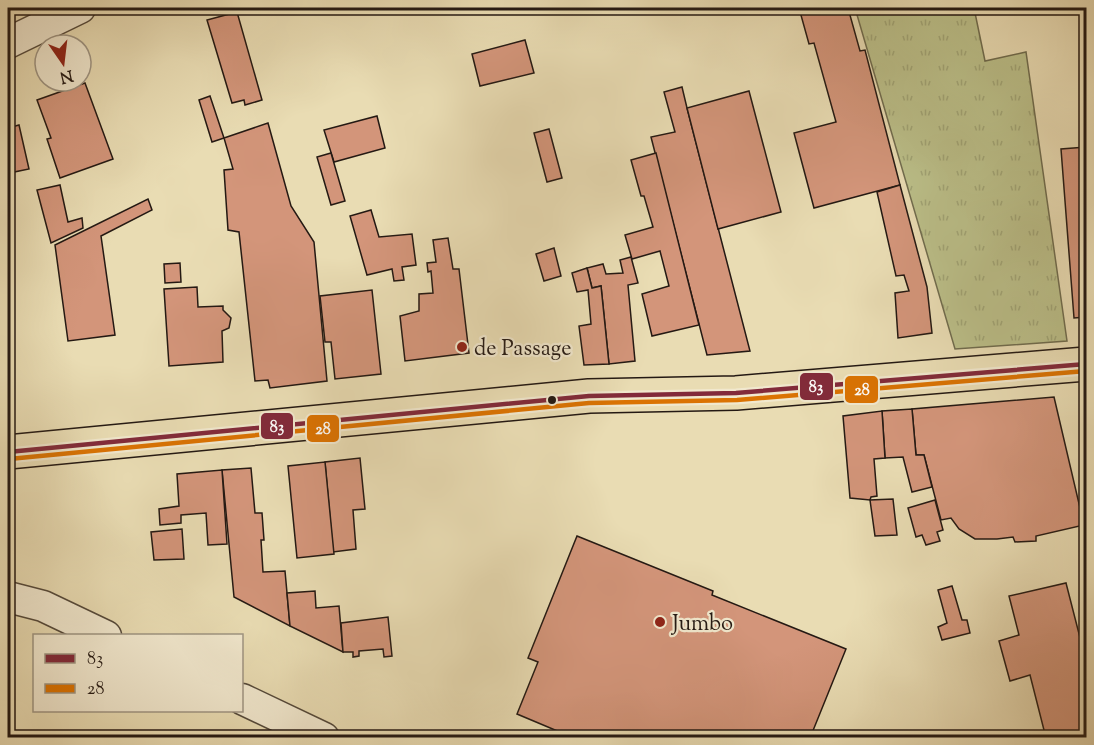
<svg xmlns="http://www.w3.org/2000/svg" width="1094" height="745" font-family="'Sorts Mill Goudy',serif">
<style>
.grass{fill:url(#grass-tufts);stroke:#706c4e;stroke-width:1.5}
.building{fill:#d3957a;stroke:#241913;stroke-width:1.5}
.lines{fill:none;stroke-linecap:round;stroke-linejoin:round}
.minor-casing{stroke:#554a3b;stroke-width:33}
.primary-casing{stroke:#241913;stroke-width:36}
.minor{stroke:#f1e8ce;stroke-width:30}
.primary{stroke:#e9dcb3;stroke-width:33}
.bus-1-casing{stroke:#f1e8ce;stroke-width:9}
.bus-2-casing{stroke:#f1e8ce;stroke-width:9}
.bus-1{stroke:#822a3a;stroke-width:4.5}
.bus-2{stroke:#db7302;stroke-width:4.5}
.poi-dot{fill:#8f2418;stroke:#f1e8ce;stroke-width:2}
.bus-dot{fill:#241913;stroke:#f1e8ce;stroke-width:2}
.labels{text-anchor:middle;stroke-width:4.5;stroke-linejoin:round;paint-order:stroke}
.poi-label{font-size:22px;fill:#241913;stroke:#f1e8ce;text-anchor:start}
.line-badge{stroke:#f1e8ce;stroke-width:2}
.badge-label{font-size:16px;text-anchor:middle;font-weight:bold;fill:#fff}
</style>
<defs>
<pattern id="grass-tufts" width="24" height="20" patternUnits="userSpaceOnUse" patternTransform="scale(1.5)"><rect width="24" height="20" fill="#bbbf89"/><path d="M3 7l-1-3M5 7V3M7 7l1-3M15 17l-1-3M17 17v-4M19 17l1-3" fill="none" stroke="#a1a475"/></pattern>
</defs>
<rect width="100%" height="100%" fill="#e9dcb3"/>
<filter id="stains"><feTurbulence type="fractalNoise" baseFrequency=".00333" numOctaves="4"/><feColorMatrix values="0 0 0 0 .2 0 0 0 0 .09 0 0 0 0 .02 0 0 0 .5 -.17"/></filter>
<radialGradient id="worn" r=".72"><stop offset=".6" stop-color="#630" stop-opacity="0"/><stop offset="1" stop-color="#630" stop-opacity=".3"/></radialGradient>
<path class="grass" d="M855 8H974L985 61 1026 52 1067 341 955 349Z"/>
<g class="building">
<path d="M799 8H848L860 51 865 50 900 185 814 208 794 133 836 122 814 43 809 44Z"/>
<path d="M237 12 262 100 245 105 244 100 232 103 207 20Z"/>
<path d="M525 40 534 73 480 86 472 54Z"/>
<path d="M85 83 113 159 60 178 47 139 51 138 37 100Z"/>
<path d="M682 87 687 108 750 351 707 355 651 137 675 132 664 92Z"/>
<path d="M749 91 781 212 718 229 687 108Z"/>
<path d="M210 96 224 138 212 142 199 100Z"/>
<path d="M377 116 385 148 334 162 324 130Z"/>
<path d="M268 123 291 206 314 242 327 381 270 388 268 380 255 381 239 232 228 230 224 170 233 169 224 138Z"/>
<path d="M19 125 29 169 14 172 8 141V128Z"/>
<path d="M549 129 562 178 547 182 534 133Z"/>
<path d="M1086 147V317L1074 318 1061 149Z"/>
<path d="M331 153 345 201 331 205 317 157Z"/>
<path d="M656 153 699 325 652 336 642 294 669 286 660 251 632 259 625 235 653 227 644 196H641L631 160Z"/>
<path d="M60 185 68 222 82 218 83 228 51 243 37 190Z"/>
<path d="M900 185 927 287 932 333 898 338 895 293 909 291 904 275 896 276 877 192Z"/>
<path d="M148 199 152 210 101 236 115 335 68 341 55 245Z"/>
<path d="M371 210 379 237 412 234 416 265 402 267 404 280 394 281 392 269 367 275 350 216Z"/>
<path d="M448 238 453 269H459L469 353 405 361 400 316 419 311V294L433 293 431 271 428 272 427 263 436 262 433 240Z"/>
<path d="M554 248 561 276 544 281 536 254Z"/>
<path d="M631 257 638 283 628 285 635 361 609 364 601 286 592 288 587 268 603 264 606 274 623 273 620 260Z"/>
<path d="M180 263 181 282 165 283 164 264Z"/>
<path d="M587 268 592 288 601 286 609 364 584 365 579 326 591 324 588 290 577 292 572 273Z"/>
<path d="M197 287 198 307 223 306V310L231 318 229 328 222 331 223 362 169 366 164 289Z"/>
<path d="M372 290 381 374 335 379 331 342H325L320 296Z"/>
<path d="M1054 397 1084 525 1036 536V541L1015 542 1013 537 997 539H975L959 529 951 518 941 520 924 455H916L912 409Z"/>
<path d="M912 409 916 455H924L932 487 912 492 903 457 885 458 882 411Z"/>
<path d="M882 411 885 458 874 459 877 496 871 497 870 500 850 498 843 416Z"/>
<path d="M360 458 365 509 353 510 356 549 333 552 325 462Z"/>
<path d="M325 462 334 554 297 558 288 466Z"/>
<path d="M251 468 255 513H262L264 540H261L263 572 285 571 290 626 234 597 222 470Z"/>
<path d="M222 470 227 544 208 545 206 513 181 515V523L160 525 159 509 179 506 177 474Z"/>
<path d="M893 499 897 535 875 536 870 500Z"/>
<path d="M935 500 943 530 937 532 940 541 926 545 922 535 916 537 908 508Z"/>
<path d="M182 529 184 559 154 560 151 532Z"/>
<path d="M577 536 713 591 712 595 846 649 810 738H574L517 714 538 662 528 658Z"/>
<path d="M1066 583 1086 661V738H1046L1030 675 1010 681 999 641 1019 635 1009 596Z"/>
<path d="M952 586 962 620H967L970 633 942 640 938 627 947 623 938 590Z"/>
<path d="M315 591 316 608 339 606 343 652 290 626 287 593Z"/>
<path d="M388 617 392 656 384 657 383 649 359 651V656L353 657V652H343L341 623Z"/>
</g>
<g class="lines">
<defs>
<g id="minor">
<path d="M8 43 80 8"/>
<path d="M8 597 43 606 106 636"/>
<path d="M242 699 324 738"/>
</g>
<path id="primary" d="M8 452 589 396 736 393 1086 364"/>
</defs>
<use href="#minor" class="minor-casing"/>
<use href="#primary" class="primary-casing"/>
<use href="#minor" class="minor"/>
<use href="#primary" class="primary"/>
<defs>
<path id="bus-1" d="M8 452 589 396 736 393 1086 364"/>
<path id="bus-2" d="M9 459 589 403 737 400 1086 371"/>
</defs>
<use href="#bus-1" class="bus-1-casing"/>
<use href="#bus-2" class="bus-2-casing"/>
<use href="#bus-1" class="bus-1"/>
<use href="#bus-2" class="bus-2"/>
</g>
<g class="poi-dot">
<circle cx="462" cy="347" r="6"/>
<circle cx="660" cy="622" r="6"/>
</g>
<circle class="bus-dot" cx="552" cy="400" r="5"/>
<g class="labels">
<g class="poi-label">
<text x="474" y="355">de Passage</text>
<text x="672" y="630">Jumbo</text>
</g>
</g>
<g class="line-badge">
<rect x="799" y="372" width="35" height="29" rx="6" fill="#822a3a"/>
<rect x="844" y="375" width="35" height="29" rx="6" fill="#db7302"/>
<rect x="260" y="412" width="34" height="28" rx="6" fill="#822a3a"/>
<rect x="306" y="414" width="34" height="29" rx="6" fill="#db7302"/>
</g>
<g class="badge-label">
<text x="816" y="392">83</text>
<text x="862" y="395">28</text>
<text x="277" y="432">83</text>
<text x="323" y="434">28</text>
</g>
<rect width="1094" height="745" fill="none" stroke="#e9dcb3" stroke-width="30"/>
<rect x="9" y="9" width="1076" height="727" fill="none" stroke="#241913" stroke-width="3"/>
<rect x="15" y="15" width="1064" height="715" fill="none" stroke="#241913" stroke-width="1.5"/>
<rect x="33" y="634" width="210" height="78" fill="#f1e8ce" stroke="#9f9583" stroke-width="1.5"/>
<rect x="45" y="654" width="30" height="9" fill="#822a3a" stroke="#9f9583" stroke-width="1.5"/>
<text x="87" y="664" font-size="18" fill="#241913">83</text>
<rect x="45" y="684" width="30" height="9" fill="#db7302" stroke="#9f9583" stroke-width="1.5"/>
<text x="87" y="694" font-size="18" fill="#241913">28</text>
<g transform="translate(63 63) rotate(166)"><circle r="28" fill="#f1e8ce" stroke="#9f9583" stroke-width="1.5"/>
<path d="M0-4.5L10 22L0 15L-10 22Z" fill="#8f2418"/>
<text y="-9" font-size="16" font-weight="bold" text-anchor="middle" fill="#241913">N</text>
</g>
<rect width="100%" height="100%" filter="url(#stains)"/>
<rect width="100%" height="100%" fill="url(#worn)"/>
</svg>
